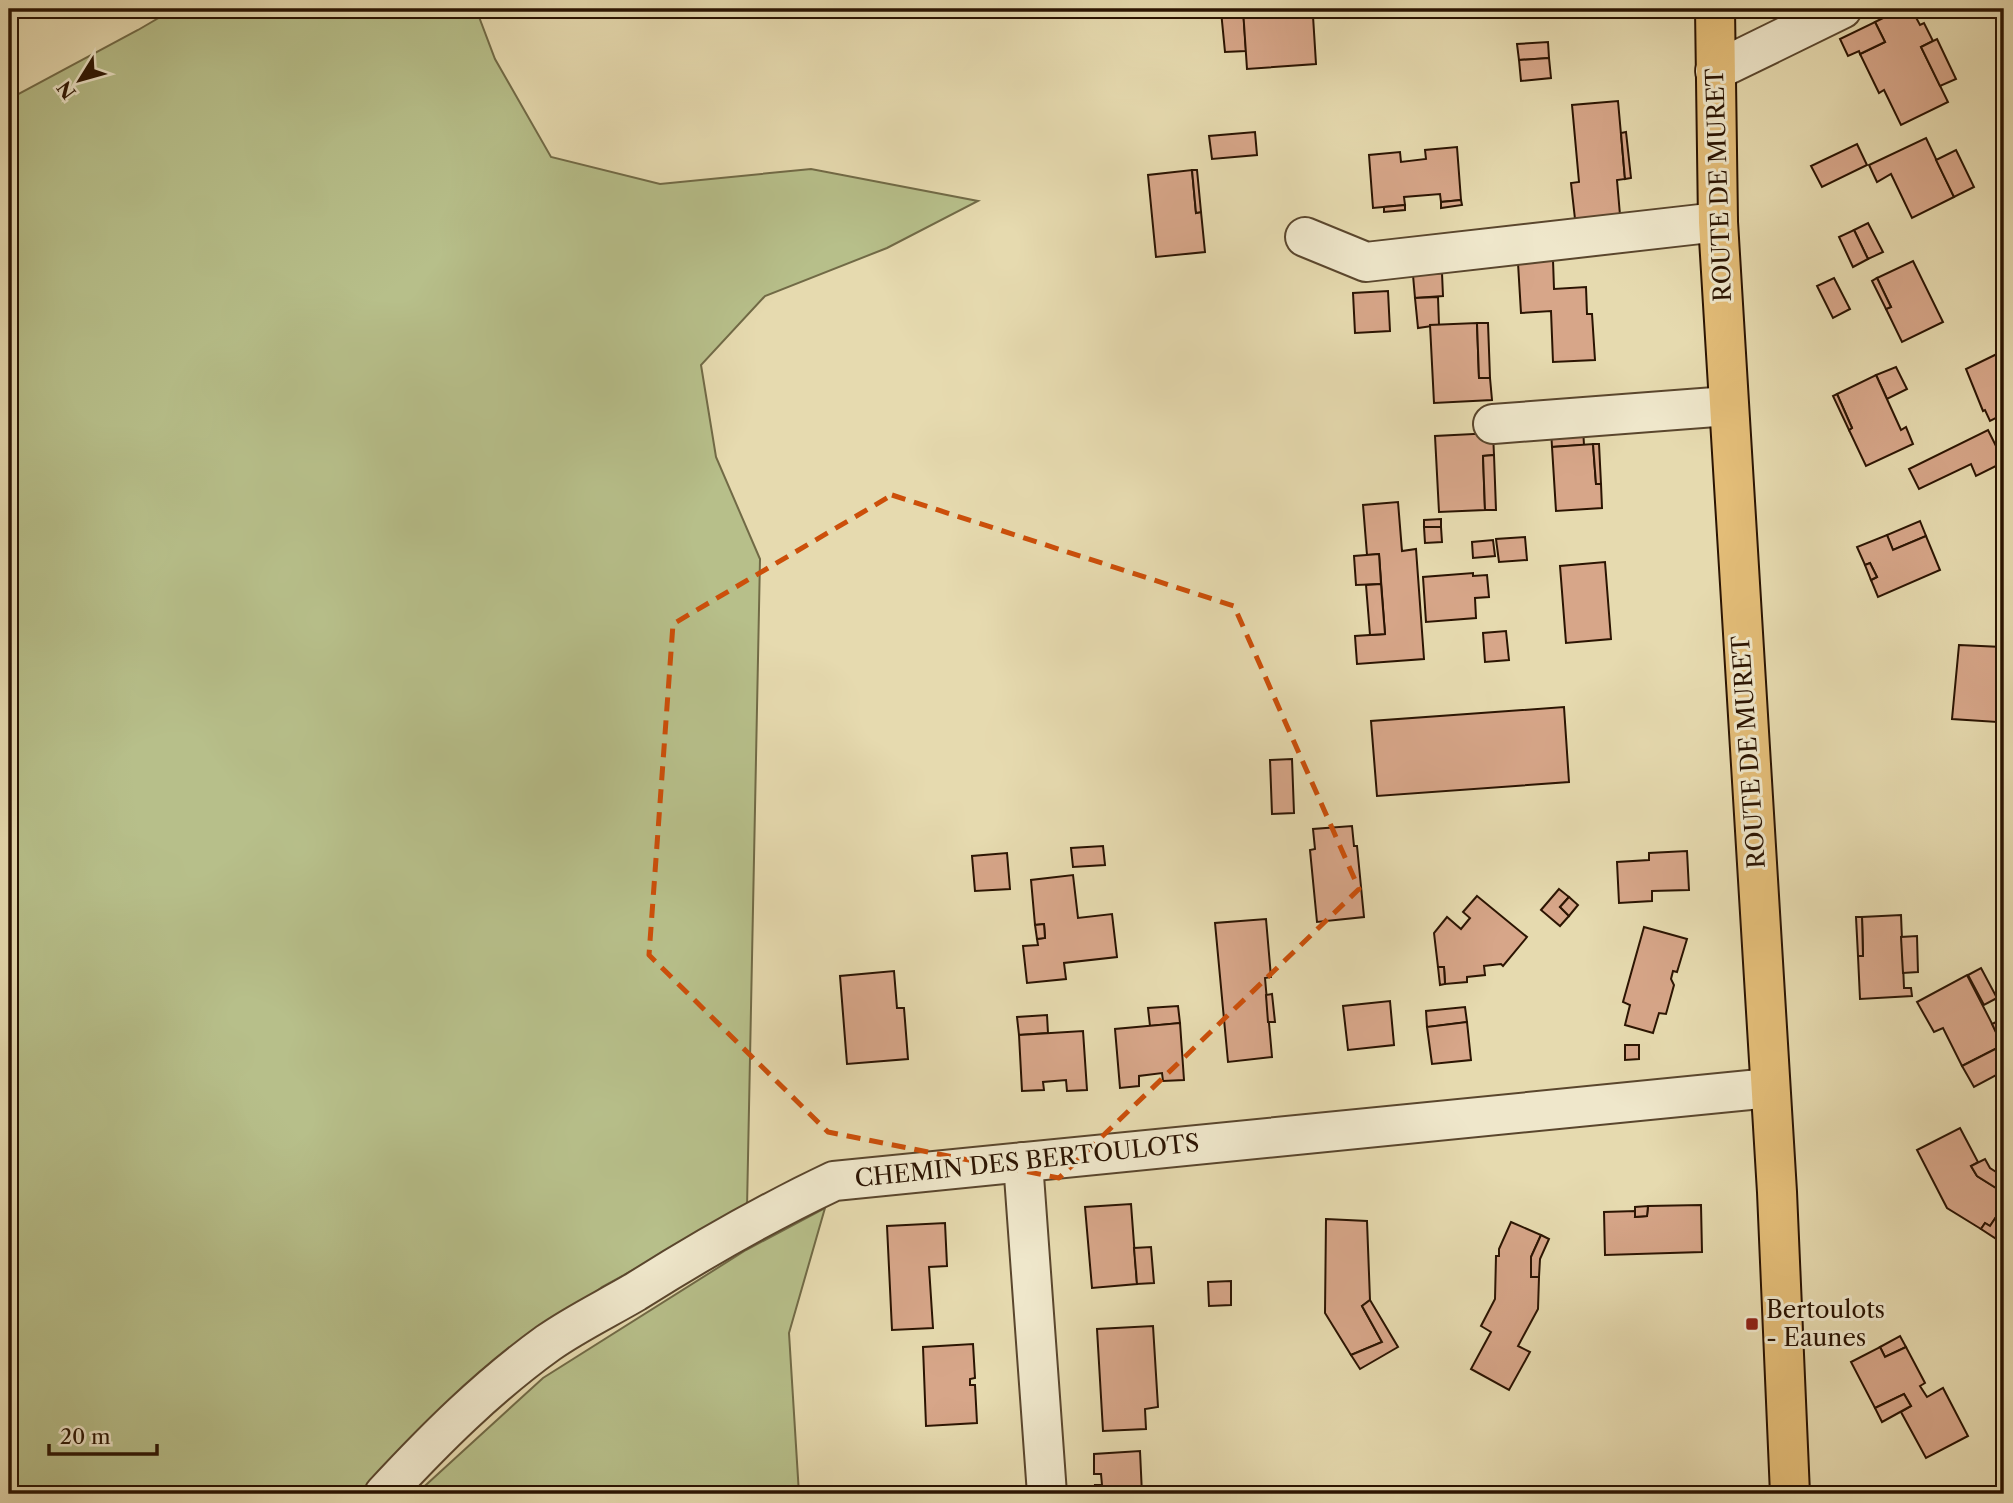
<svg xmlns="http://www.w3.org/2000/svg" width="2013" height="1503" font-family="'Libre Caslon Text',serif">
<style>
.green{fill:#b7bf8a;stroke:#716a46;stroke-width:2}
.building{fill:#d7a689;stroke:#2b1402;stroke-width:2}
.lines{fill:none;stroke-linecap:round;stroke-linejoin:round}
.minor-casing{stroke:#5a462d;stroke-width:42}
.major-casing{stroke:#2b1402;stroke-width:42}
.minor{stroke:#efe7cb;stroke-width:38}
.major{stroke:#e3bd78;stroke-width:38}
.marked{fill:none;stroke:#cc4f0a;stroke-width:5;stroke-dasharray:14 9;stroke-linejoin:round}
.poi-dot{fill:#8f2418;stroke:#efe7cb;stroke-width:2.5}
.labels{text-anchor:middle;stroke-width:6;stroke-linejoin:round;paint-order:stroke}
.street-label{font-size:24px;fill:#2b1402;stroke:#efe7cb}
.poi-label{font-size:24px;fill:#2b1402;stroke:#efe7cb;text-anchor:start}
</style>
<rect width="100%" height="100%" fill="#e6daaf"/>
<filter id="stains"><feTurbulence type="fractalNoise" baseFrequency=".00286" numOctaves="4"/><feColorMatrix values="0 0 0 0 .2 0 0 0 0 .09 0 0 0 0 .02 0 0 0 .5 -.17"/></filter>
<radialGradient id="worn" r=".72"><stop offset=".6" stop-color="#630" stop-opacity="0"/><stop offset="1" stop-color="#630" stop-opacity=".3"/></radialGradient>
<g class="green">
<path d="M174 9H476L495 59 551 157 660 184 811 169 978 201 887 248 765 296 701 365 716 457 760 559 747 1208 602 1287 473 1388 361 1492 365 1494H9V99L138 30Z"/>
<path d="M825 1208 789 1333 799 1494H416L543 1378 746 1250Z"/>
</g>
<g class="building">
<path d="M1243 9 1246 51 1225 52 1221 11Z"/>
<path d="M1243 9H1298L1299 17 1313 16 1316 64 1247 69Z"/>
<path d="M1298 9H1312L1313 16 1299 17Z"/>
<path d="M1479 9H1522V12L1479 15Z"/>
<path d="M1901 9H1915L1912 10 1920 25 1924 23 1933 41 1921 47 1948 102 1901 125 1884 90 1879 93 1860 54 1885 42 1875 22Z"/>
<path d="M1875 22 1885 42 1860 54 1859 51 1848 56 1840 39Z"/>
<path d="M1937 39 1956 79 1940 86 1921 47Z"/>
<path d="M1548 42 1549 58 1519 60 1517 44Z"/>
<path d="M1549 58 1551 78 1521 81 1519 60Z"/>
<path d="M1618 101 1625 179 1617 180 1620 215 1575 219 1571 183 1579 182 1572 105Z"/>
<path d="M1255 132 1257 155 1212 159 1209 136Z"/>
<path d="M1626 132 1631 178 1625 179 1621 133Z"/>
<path d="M1926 138 1954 197 1912 218 1891 174 1877 182 1869 165Z"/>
<path d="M1857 144 1867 165 1822 187 1811 166Z"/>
<path d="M1457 147 1461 200 1441 202 1440 194 1404 197 1405 205 1373 208 1369 155 1400 152 1401 162 1426 159 1425 150Z"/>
<path d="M1956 150 1974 187 1954 197 1936 160Z"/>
<path d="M1192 170 1196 213 1201 212 1205 252 1156 257 1148 175Z"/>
<path d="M1192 170H1197L1201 212 1196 213Z"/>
<path d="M1461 200 1462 205 1441 208V202Z"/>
<path d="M1405 205V210L1384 212V207Z"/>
<path d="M1868 223 1883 252 1868 259 1854 230Z"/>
<path d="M1854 230 1868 259 1853 267 1839 237Z"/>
<path d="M1553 260 1554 289 1586 287 1587 314H1592L1595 360 1553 362 1551 311 1521 313 1518 263Z"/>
<path d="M1913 261 1943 322 1902 342 1886 309 1891 307 1877 278Z"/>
<path d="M1442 273 1443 296 1415 298 1413 275Z"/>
<path d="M1834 278 1850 309 1833 318 1817 286Z"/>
<path d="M1877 278 1891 307 1886 309 1872 281Z"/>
<path d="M1388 291 1390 331 1355 333 1353 293Z"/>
<path d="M1438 297 1439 325 1418 328 1415 298Z"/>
<path d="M1477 323 1479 378H1490L1492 400 1434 403 1430 325Z"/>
<path d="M1477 323H1488L1490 378H1479Z"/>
<path d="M2001 352 2004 360V414L1990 421 1985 410 1983 411 1966 369Z"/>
<path d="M1896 367 1907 389 1887 399 1876 375Z"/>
<path d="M1876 375 1901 430 1906 427 1913 444 1866 466 1849 430 1852 428 1837 394Z"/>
<path d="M1837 394 1852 428 1849 430 1833 396Z"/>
<path d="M1583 428 1584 445 1552 447 1551 430Z"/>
<path d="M1988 430 2004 462 1976 476 1971 464 1919 489 1909 469Z"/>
<path d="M1493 433 1494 455 1483 456 1485 510 1439 512 1435 436Z"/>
<path d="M1593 444 1596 484H1601L1602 508 1556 511 1552 447Z"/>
<path d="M1593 444H1599L1601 484H1596Z"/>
<path d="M1494 455 1496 510H1485L1483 456Z"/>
<path d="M1398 502 1402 551 1416 549 1424 659 1357 664 1355 636 1385 634 1379 554 1367 555 1363 505Z"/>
<path d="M1441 519V527H1424V520Z"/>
<path d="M1920 521 1926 536 1893 550 1887 535Z"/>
<path d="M1424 527H1441L1442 542 1425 543Z"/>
<path d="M1887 535 1893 550 1926 536 1940 570 1878 597 1871 580 1877 577 1870 563 1865 565 1857 547Z"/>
<path d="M1525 537 1527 560 1499 562 1496 539Z"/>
<path d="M1493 540 1495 556 1473 558 1472 542Z"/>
<path d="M1379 554 1381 584 1356 585 1354 556Z"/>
<path d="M1605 562 1611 639 1566 643 1560 566Z"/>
<path d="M1870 563 1877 577 1871 580 1865 565Z"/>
<path d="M1473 573V576L1487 575 1489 597 1475 598 1476 618 1426 622 1423 577Z"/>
<path d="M1381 584 1385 634 1370 635 1366 585Z"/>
<path d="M1506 631 1509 660 1485 662 1483 633Z"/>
<path d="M1959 645 2002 647 1997 722 1952 719Z"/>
<path d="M1564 707 1569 782 1377 796 1371 721Z"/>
<path d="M1292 759 1294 813 1272 814 1270 760Z"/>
<path d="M1352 826 1354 846H1357L1364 917 1317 922 1310 850 1315 849 1313 829Z"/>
<path d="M1103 846 1105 865 1073 867 1071 848Z"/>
<path d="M1687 851 1689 890 1652 891V901L1619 903 1617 862 1649 860V853Z"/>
<path d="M1007 853 1010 889 975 891 972 856Z"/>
<path d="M1073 875 1078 918 1112 914 1117 957 1064 963 1066 979 1027 983 1023 946 1038 945 1037 939 1045 938 1044 924 1035 925 1031 880Z"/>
<path d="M1559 889 1569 897 1560 907 1569 916 1560 926 1541 910Z"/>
<path d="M1477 896 1527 937 1503 966 1501 964 1484 966 1485 975 1467 977V982L1445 984 1444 967H1438L1434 933 1447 917 1461 929 1470 918 1463 912Z"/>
<path d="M1569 897 1578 905 1569 916 1560 907Z"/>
<path d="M1901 915 1904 988H1911L1912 996 1860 999 1858 956H1863L1862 917Z"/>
<path d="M1856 917H1862L1863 956H1858Z"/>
<path d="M1266 919 1271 977 1265 978 1272 1057 1228 1062 1215 923Z"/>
<path d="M1044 924 1045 938 1037 939 1035 925Z"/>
<path d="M1644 927 1687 939 1677 972 1673 971 1671 979 1674 985 1666 1014 1659 1013 1653 1033 1625 1025 1630 1005 1623 1002Z"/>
<path d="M1917 936 1918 972 1903 973 1901 937Z"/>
<path d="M1438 967H1444L1445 984 1440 985Z"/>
<path d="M1981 968 1997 998 1984 1005 1968 975Z"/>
<path d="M894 971 897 1008H904L908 1059 847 1064 840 976Z"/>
<path d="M1967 975 2003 1045 1962 1066 1943 1028 1934 1032 1917 1002Z"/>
<path d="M1272 994 1275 1022H1268L1266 995Z"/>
<path d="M1390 1001 1394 1045 1348 1050 1343 1006Z"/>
<path d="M1178 1006 1180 1023 1150 1026 1148 1008Z"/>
<path d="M1465 1007 1467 1022 1427 1027 1426 1011Z"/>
<path d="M1047 1015 1048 1033 1019 1035 1017 1017Z"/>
<path d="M2004 1018V1039L2000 1041 1992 1024Z"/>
<path d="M1467 1022 1471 1060 1432 1064 1427 1027Z"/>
<path d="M1180 1023 1184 1080 1163 1081 1162 1073 1139 1076V1086L1120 1088 1115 1029Z"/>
<path d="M1083 1031 1087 1090 1067 1091 1066 1080 1043 1082 1044 1090 1022 1091 1019 1035Z"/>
<path d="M1625 1045H1639V1059L1625 1060Z"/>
<path d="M2003 1045 2004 1071 1974 1087 1962 1066Z"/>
<path d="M1960 1128 1978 1162 1971 1166 1977 1176 2004 1193V1205L1990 1226 1985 1223 1981 1229 1947 1208 1917 1150Z"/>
<path d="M1985 1159 1990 1168 2004 1177V1193L1977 1176 1971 1166Z"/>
<path d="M1131 1204 1137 1284 1092 1288 1085 1207Z"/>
<path d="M1701 1205 1702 1252 1605 1255 1604 1212 1636 1211 1635 1217 1647 1216 1648 1206Z"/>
<path d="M2004 1205V1231L1998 1240 1981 1229 1985 1223 1990 1226Z"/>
<path d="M1648 1206 1647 1216 1635 1217V1207Z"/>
<path d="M1326 1219 1367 1221 1370 1300 1362 1306 1382 1342 1351 1355 1325 1313Z"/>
<path d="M1511 1222 1541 1235 1531 1257V1277H1539L1538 1309 1518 1346 1530 1352 1509 1390 1471 1369 1491 1332 1481 1326 1495 1299 1496 1256H1499V1249Z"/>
<path d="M945 1223 947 1266 929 1267 933 1328 892 1330 887 1226Z"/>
<path d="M1541 1235 1549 1239 1540 1259 1539 1277H1531V1257Z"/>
<path d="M1151 1247 1154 1283 1137 1284 1134 1248Z"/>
<path d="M1231 1281V1305L1209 1306 1208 1282Z"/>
<path d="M1370 1300 1398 1347 1360 1369 1351 1355 1382 1342 1362 1306Z"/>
<path d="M1153 1326 1158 1407 1145 1409 1146 1429 1103 1431 1097 1329Z"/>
<path d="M1900 1336 1906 1347 1885 1357 1880 1347Z"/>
<path d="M973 1344 975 1378 970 1379V1385H975L977 1423 926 1426 923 1347Z"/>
<path d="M1880 1347 1885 1357 1906 1347 1925 1383 1920 1386 1927 1397 1943 1388 1968 1436 1926 1458 1901 1412 1911 1406 1904 1394 1875 1408 1851 1362Z"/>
<path d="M1904 1394 1911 1406 1882 1422 1875 1408Z"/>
<path d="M1140 1451 1142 1494H1096L1095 1485H1102L1101 1474H1094V1454Z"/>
</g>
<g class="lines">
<defs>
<g id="minor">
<path d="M1715 71 1842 9"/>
<path d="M1305 237 1366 262 1718 222"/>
<path d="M1493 424 1728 406"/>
<path d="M1023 1162 1047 1494"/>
<path d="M384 1494C435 1439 487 1387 548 1343 575 1324 606 1309 635 1292 700 1251 764 1214 834 1181L1770 1088"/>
</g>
<path id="major" d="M1715 9 1718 222 1777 1192 1790 1494"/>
</defs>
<use href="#minor" class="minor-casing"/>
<use href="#major" class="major-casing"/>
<use href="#minor" class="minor"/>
<use href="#major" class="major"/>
</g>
<path class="marked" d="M892 495 1234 606 1359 889 1059 1178 828 1132 649 955 673 624Z"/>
<rect class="poi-dot" x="1745" y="1317" width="14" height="14" rx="3.5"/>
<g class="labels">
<g class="street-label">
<text transform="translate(1719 185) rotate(-92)" y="8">ROUTE DE MURET</text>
<text transform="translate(1749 752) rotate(-94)" y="8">ROUTE DE MURET</text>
<text transform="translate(1027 1161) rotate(-6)" y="8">CHEMIN DES BERTOULOTS</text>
</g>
<g class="poi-label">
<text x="1766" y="1318">Bertoulots<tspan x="1766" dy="28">- Eaunes</tspan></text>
</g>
</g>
<rect width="2013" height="1503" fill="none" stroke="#e6daaf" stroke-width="35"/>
<rect x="10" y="10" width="1992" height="1482" fill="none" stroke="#2b1402" stroke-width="3.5"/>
<rect x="18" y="18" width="1978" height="1468" fill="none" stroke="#2b1402" stroke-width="2"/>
<g transform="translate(80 80) rotate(233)" stroke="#efe7cb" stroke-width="5" paint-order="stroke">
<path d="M0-5L12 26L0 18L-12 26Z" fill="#2b1402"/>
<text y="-10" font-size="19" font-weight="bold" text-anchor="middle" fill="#2b1402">N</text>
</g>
<path d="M49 1444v10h108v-10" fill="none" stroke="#2b1402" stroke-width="3.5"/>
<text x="60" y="1444" font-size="21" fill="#2b1402" stroke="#efe7cb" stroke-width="5" paint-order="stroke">20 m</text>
<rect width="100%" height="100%" filter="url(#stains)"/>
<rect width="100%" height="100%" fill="url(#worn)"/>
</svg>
